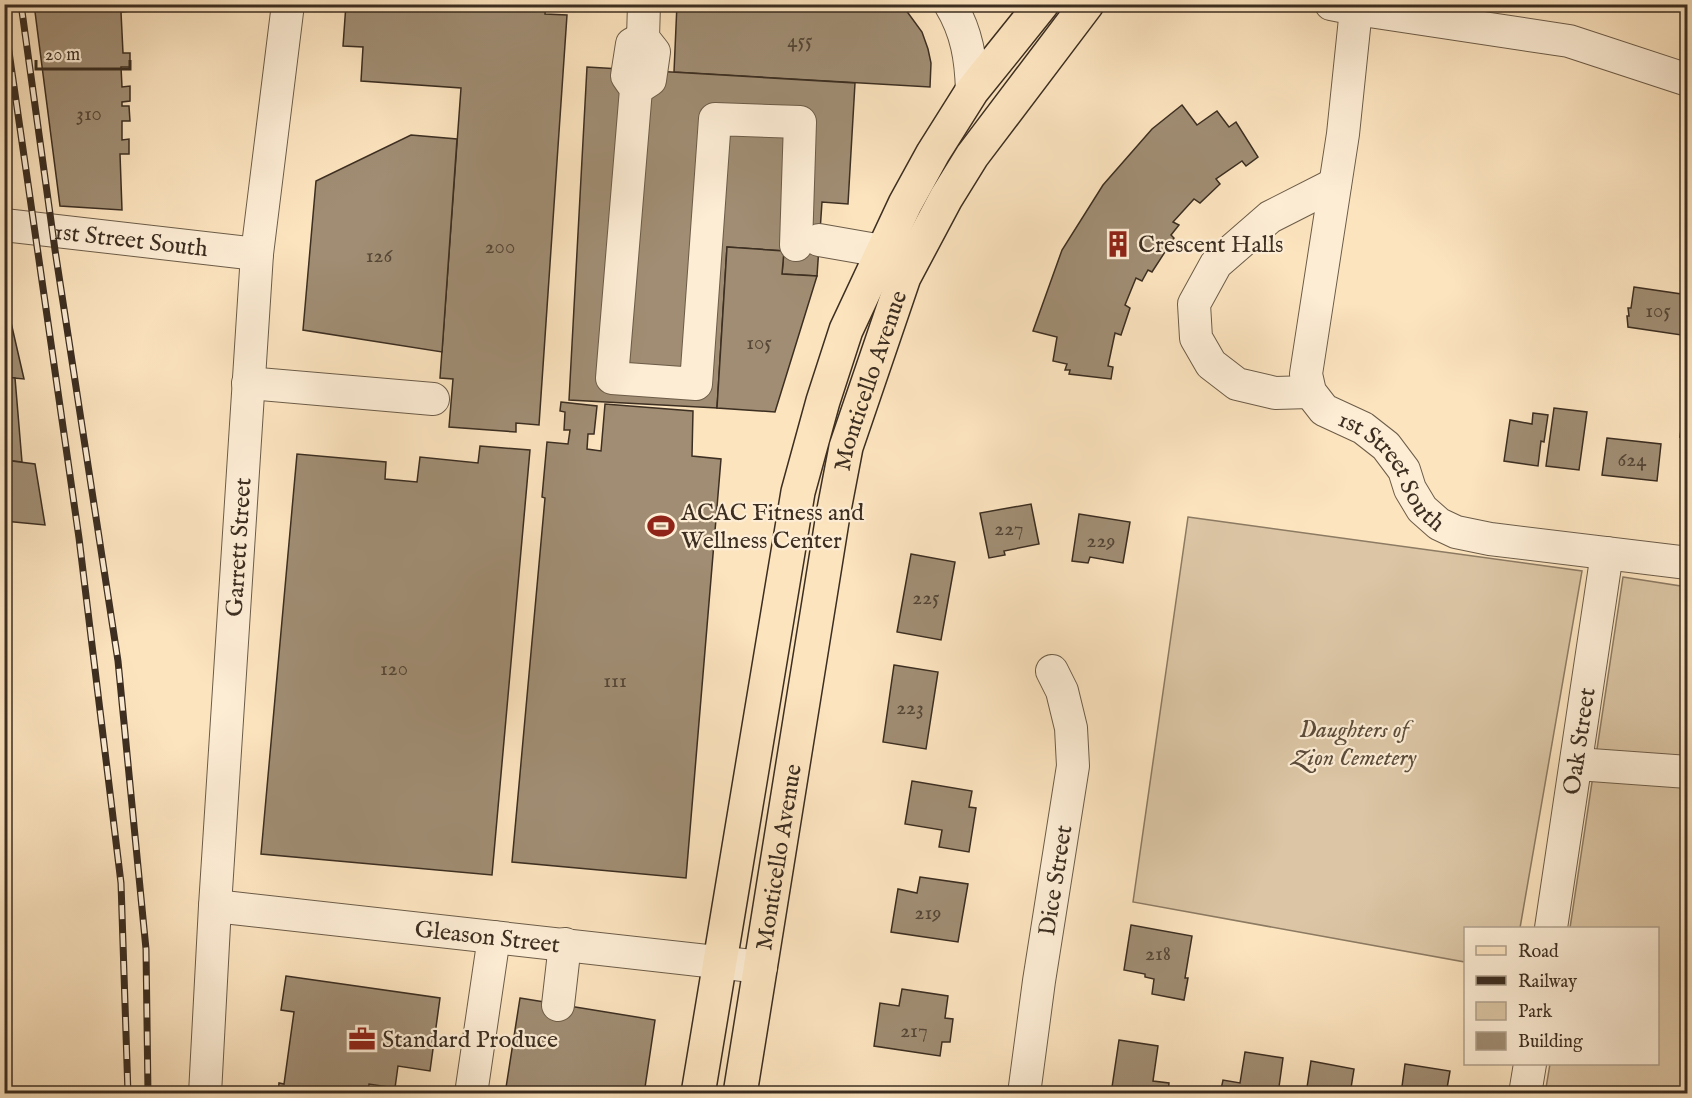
<svg xmlns="http://www.w3.org/2000/svg" width="1692" height="1098" font-family="'IM FELL English',serif">
<style>
.green{fill:#dbc5a4;stroke:#8c7a62;stroke-width:1.5}
.building{fill:#a08d73;stroke:#3c2e21;stroke-width:1.5}
.lines{fill:none;stroke-linecap:round;stroke-linejoin:round}
.minor-casing{stroke:#6c5c48;stroke-width:34}
.major-casing{stroke:#3c2e21;stroke-width:36}
.minor{stroke:#fdedd5;stroke-width:32}
.major{stroke:#fce4bf;stroke-width:33}
.rail-casing{stroke:#3c2e21;stroke-width:7}
.rail{stroke:#fdedd5;stroke-width:4.5;stroke-dasharray:14;stroke-linecap:butt}
.labels{text-anchor:middle;stroke-width:4.5;stroke-linejoin:round;paint-order:stroke}
.number-label{font-size:21px;fill:#554636}
.street-label{font-size:24px;fill:#3c2e21;stroke:#fdedd5}
.poi-label{font-size:24px;fill:#3c2e21;stroke:#fdedd5;text-anchor:start}
.park-label{font-size:24px;font-style:italic;fill:#5c4c3b;stroke:#fdedd5}
</style>
<rect width="100%" height="100%" fill="#fce4bf"/>
<filter id="stains"><feTurbulence type="fractalNoise" baseFrequency=".00333" numOctaves="4"/><feColorMatrix values="0 0 0 0 .2 0 0 0 0 .09 0 0 0 0 .02 0 0 0 .5 -.17"/></filter>
<radialGradient id="worn" r=".72"><stop offset=".6" stop-color="#630" stop-opacity="0"/><stop offset="1" stop-color="#630" stop-opacity=".3"/></radialGradient>
<g class="green">
<path d="M1188 517 1582 571 1520 928H1466L1465 962 1133 902Z"/>
<path d="M1623 577 1687 587V1093L1545 1094 1550 1064H1658V928H1570Z"/>
</g>
<g class="building">
<path d="M34 4H130V11L121 12 123 53H130V67H121L122 87 130 86V101L122 102V106H129L130 121H122V140L129 139V154H120L122 210 60 206Z"/>
<path d="M346 4H546L545 14 567 15 539 425 516 423V432L449 427 453 379 440 378 461 88 361 81 363 47 343 46Z"/>
<path d="M677 4 903 6 922 32 928 49 931 63 930 87 674 72Z"/>
<path d="M587 67 855 83 848 204 822 202 817 276 782 274 784 251 727 247 717 408 569 400Z"/>
<path d="M1182 105 1197 125 1217 111 1229 127 1236 122 1258 157 1246 166 1242 161 1216 179 1220 184 1200 203 1194 199 1173 222 1179 225 1171 235 1174 238 1152 272 1148 270 1142 281 1136 278 1125 305 1130 308 1121 335 1115 333 1108 366 1113 367 1111 379 1069 374 1070 370H1065L1067 364 1053 361 1057 337 1033 331 1062 250 1103 185 1152 129Z"/>
<path d="M411 135 457 139 442 352 303 330 316 181Z"/>
<path d="M727 247 784 251 782 274 817 276 775 412 717 408Z"/>
<path d="M1634 287 1688 295V336L1628 327 1627 316H1629L1628 308H1631Z"/>
<path d="M4 292 24 379 4 377Z"/>
<path d="M4 377 15 378 22 462 4 460Z"/>
<path d="M561 402 597 406 594 434H588L587 449 601 451 605 404 693 411 692 456 721 459 686 878 512 862 545 498 542 497 547 442 568 444 570 430H564L565 412 560 411Z"/>
<path d="M1554 408 1587 412 1579 470 1546 466Z"/>
<path d="M1533 413 1548 415 1544 442 1541 441 1538 466 1504 461 1510 420 1532 424Z"/>
<path d="M1681 429H1688V484L1681 482 1687 438 1680 437Z"/>
<path d="M1607 438 1661 444 1657 481 1602 475Z"/>
<path d="M480 446 530 450 492 875 261 854 297 454 386 462 385 479 417 482 420 457 478 463Z"/>
<path d="M4 460 35 464 45 525 4 521Z"/>
<path d="M1031 504 1039 544 1004 551 1005 555 989 558 980 513Z"/>
<path d="M1079 514 1130 522 1123 563 1090 557 1088 563 1072 561Z"/>
<path d="M911 554 955 562 941 640 897 632Z"/>
<path d="M894 665 938 672 926 749 883 742Z"/>
<path d="M912 781 972 791 969 807 976 808 969 852 939 847 942 830 905 824Z"/>
<path d="M920 877 968 884 958 942 891 932 898 889 917 893Z"/>
<path d="M1131 925 1192 936 1185 978H1188L1184 1000 1152 994 1154 979 1145 977V974L1124 970Z"/>
<path d="M286 976 440 998 430 1071 398 1066 395 1088 369 1084 368 1094H278L279 1083 284 1084 294 1012 281 1010Z"/>
<path d="M902 989 948 996 945 1018 953 1019 950 1042H942L940 1056 874 1046 880 1003 899 1006Z"/>
<path d="M520 998 655 1020 644 1094H505Z"/>
<path d="M1119 1040 1158 1046 1153 1081 1169 1083 1168 1094H1111Z"/>
<path d="M1245 1052 1283 1058 1278 1094H1220L1223 1080 1240 1083Z"/>
<path d="M1311 1061 1354 1069 1350 1094H1306Z"/>
<path d="M1405 1064 1450 1071 1446 1094H1401Z"/>
</g>
<g class="lines">
<defs>
<g id="minor">
<path d="M950 4C967 32 971 59 972 91"/>
<path id="s1" d="M1331 4 1356 9 1343 134 1306 374 1310 392 1324 410 1363 428 1386 446 1404 470 1410 489 1422 509 1439 524 1456 532 1490 539 1688 563"/>
<path d="M1356 9 1569 41 1688 80"/>
<path d="M643 38 632 44 627 76 636 89 612 378 696 384 715 119 800 122 796 245"/>
<path d="M636 89 650 80 654 52 643 38 644 4"/>
<path id="s2" d="M4 225 257 254"/>
<path d="M819 240 882 251"/>
<path d="M248 383 433 399"/>
<path d="M1310 392 1275 393 1237 384 1211 364 1196 338 1194 304 1216 264 1270 217 1335 184"/>
<path d="M1577 764 1688 772"/>
<path id="s3" d="M215 906 761 967"/>
<path id="s4" d="M1551 928 1607 553"/>
<path d="M558 1005 565 944"/>
<path id="s5" d="M205 1094 215 906 257 254 288 4"/>
<path d="M471 1094 494 937"/>
<path id="s6" d="M1024 1094 1039 981 1073 766 1071 728 1062 691 1052 671"/>
<path d="M1525 1094 1530 1064"/>
</g>
<g id="major">
<path d="M698 1094 798 492 823 401 846 330 905 204 933 153 972 91 1042 4"/>
<path id="s7" d="M740 1094 833 515 846 447 904 277 946 198 972 156 1087 4"/>
</g>
</defs>
<use href="#minor" class="minor-casing"/>
<use href="#major" class="major-casing"/>
<use href="#minor" class="minor"/>
<use href="#major" class="major"/>
<defs>
<g id="rail">
<path d="M21 4 55 250 118 661 146 949 148 1094"/>
<path d="M4 17 79 538 121 883 128 1094"/>
</g>
</defs>
<use href="#rail" class="rail-casing"/>
<use href="#rail" class="rail"/>
</g>
<defs>
<symbol id="building-bare" viewBox="-9 -9 18 18"><path d="M-4-6H4V6H1V3H-1V6H-4ZM-2.5-4.3h1.7v1.8h-1.7ZM.8-4.3h1.7v1.8H.8ZM-2.5-1h1.7V.8h-1.7ZM.8-1h1.7V.8H.8Z" fill="#8f2418" stroke="#fdedd5" stroke-width="2.5" paint-order="stroke"/></symbol>
<symbol id="stadium-bare" viewBox="-9 -9 18 18"><path d="M0-5a6.5 5 0 1 0 0 10a6.5 5 0 1 0 0-10ZM-3.5-1.8h7v3.6h-7Z" fill="#8f2418" stroke="#fdedd5" stroke-width="2.5" paint-order="stroke"/></symbol>
<symbol id="office-bare" viewBox="-9 -9 18 18"><path d="M-6-3h4V-5.5h4V-3h4V5H-6ZM-1-4.5V-3h2v-1.5ZM-6 0V1H6V0Z" fill="#8f2418" stroke="#fdedd5" stroke-width="2.5" paint-order="stroke"/></symbol>
</defs>
<g fill-rule="evenodd">
<use href="#building-bare" x="1099" y="225" width="38" height="38"/>
<use href="#stadium-bare" x="642" y="507" width="38" height="38"/>
<use href="#office-bare" x="343" y="1020" width="38" height="38"/>
</g>
<g class="labels">
<g class="number-label">
<text x="800" y="47">455</text>
<text x="89" y="120">310</text>
<text x="500" y="253">200</text>
<text x="379" y="262">126</text>
<text x="1658" y="317">105</text>
<text x="759" y="349">105</text>
<text x="1632" y="466">624</text>
<text x="1009" y="535">227</text>
<text x="1101" y="547">229</text>
<text x="926" y="604">225</text>
<text x="394" y="675">120</text>
<text x="615" y="687">111</text>
<text x="910" y="714">223</text>
<text x="928" y="919">219</text>
<text x="1158" y="960">218</text>
<text x="914" y="1037">217</text>
</g>
<g class="street-label">
<text dy="8" stroke="none"><textPath href="#s2" startOffset="128">1st Street South</textPath></text>
<text dy="8" stroke="none"><textPath href="#s7" startOffset="726">Monticello Avenue</textPath></text>
<text dy="8" stroke="none"><textPath href="#s1" startOffset="530">1st Street South</textPath></text>
<text dy="8" stroke="none"><textPath href="#s5" startOffset="548">Garrett Street</textPath></text>
<text dy="8" stroke="none"><textPath href="#s4" startOffset="189">Oak Street</textPath></text>
<text dy="8" stroke="none"><textPath href="#s7" startOffset="240">Monticello Avenue</textPath></text>
<text dy="8" stroke="none"><textPath href="#s6" startOffset="216">Dice Street</textPath></text>
<text dy="8" stroke="none"><textPath href="#s3" startOffset="274">Gleason Street</textPath></text>
</g>
<g class="poi-label">
<text x="1138" y="252">Crescent Halls</text>
<text x="681" y="520">ACAC Fitness and<tspan x="681" dy="28">Wellness Center</tspan></text>
<text x="382" y="1047">Standard Produce</text>
</g>
<g class="park-label">
<text x="1354" y="737">Daughters of<tspan x="1354" dy="28">Zion Cemetery</tspan></text>
</g>
</g>
<rect width="1692" height="1098" fill="none" stroke="#fce4bf" stroke-width="24"/>
<rect x="6" y="6" width="1680" height="1086" fill="none" stroke="#3c2e21" stroke-width="3"/>
<rect x="12" y="12" width="1668" height="1074" fill="none" stroke="#3c2e21" stroke-width="1.5"/>
<rect x="1464" y="927" width="195" height="138" fill="#fdedd5" stroke="#b0a18d" stroke-width="1.5"/>
<rect x="1476" y="946" width="30" height="9" fill="#fce4bf" stroke="#b0a18d" stroke-width="1.5"/>
<text x="1518" y="957" font-size="18" fill="#3c2e21">Road</text>
<rect x="1476" y="976" width="30" height="9" fill="#3c2e21" stroke="#b0a18d" stroke-width="1.5"/>
<text x="1518" y="987" font-size="18" fill="#3c2e21">Railway</text>
<rect x="1476" y="1002" width="30" height="18" fill="#dbc5a4" stroke="#b0a18d" stroke-width="1.5"/>
<text x="1518" y="1017" font-size="18" fill="#3c2e21">Park</text>
<rect x="1476" y="1032" width="30" height="18" fill="#a08d73" stroke="#b0a18d" stroke-width="1.5"/>
<text x="1518" y="1047" font-size="18" fill="#3c2e21">Building</text>
<path d="M36 60v9h94v-9" fill="none" stroke="#3c2e21" stroke-width="3"/>
<text x="45" y="60" font-size="18" fill="#3c2e21" stroke="#fdedd5" stroke-width="4.5" paint-order="stroke">20 m</text>
<rect width="100%" height="100%" filter="url(#stains)"/>
<rect width="100%" height="100%" fill="url(#worn)"/>
</svg>
